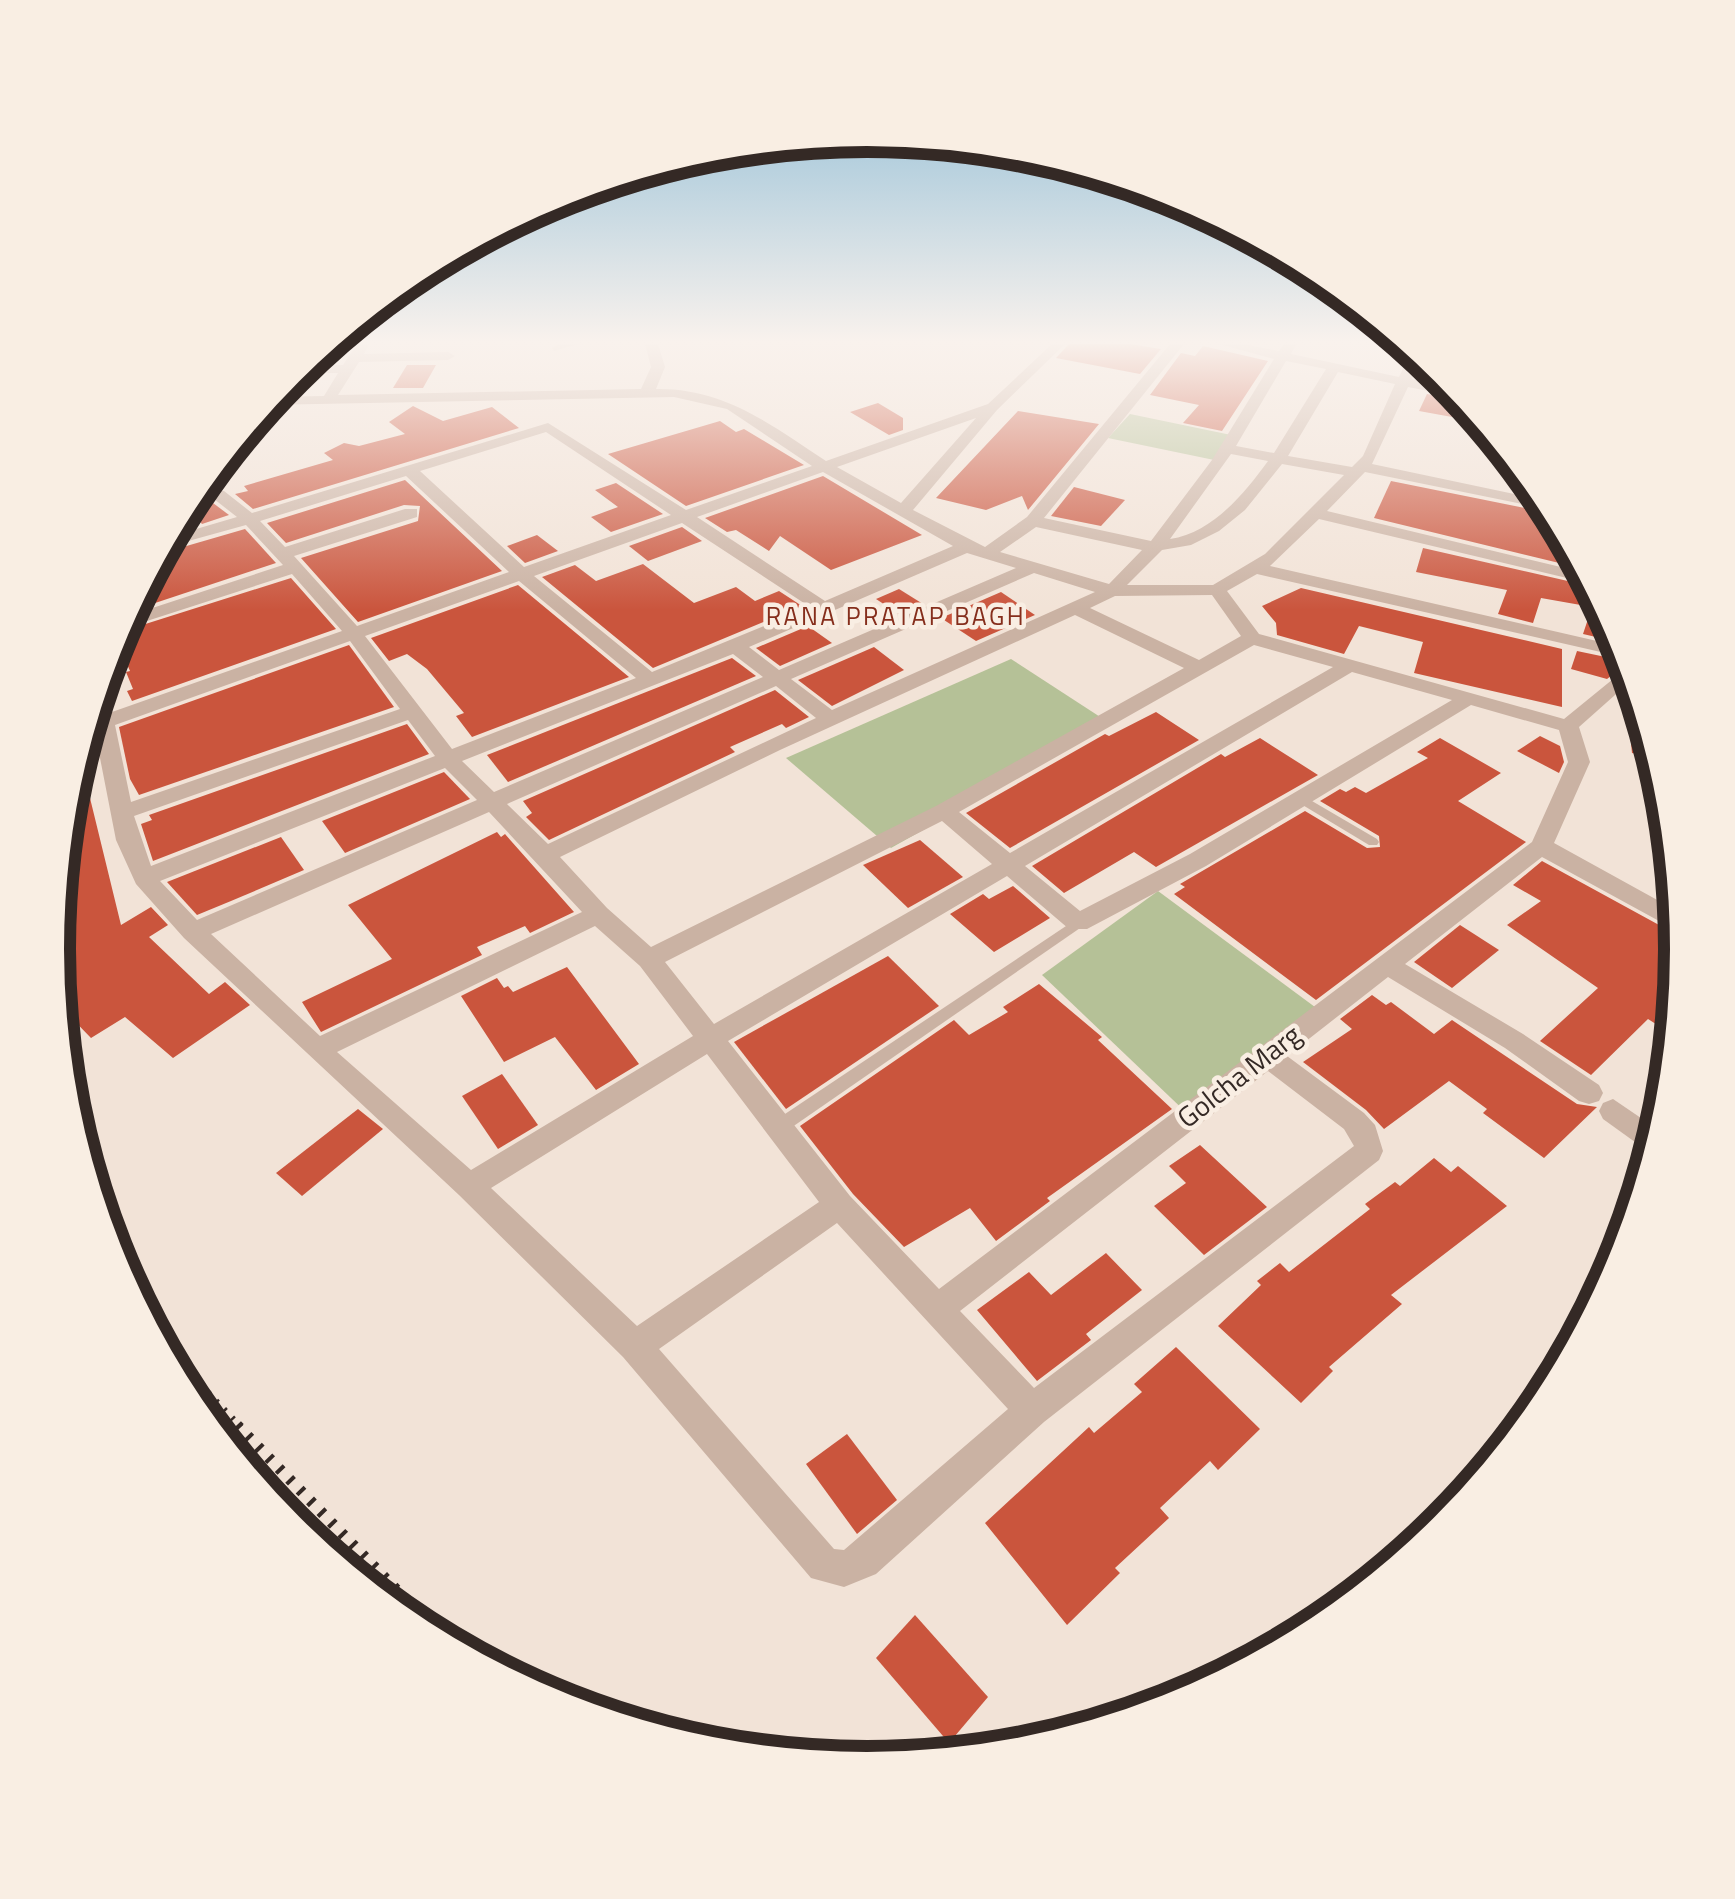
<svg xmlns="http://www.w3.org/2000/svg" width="1735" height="1899" font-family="'Titillium Web',sans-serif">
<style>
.green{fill:#b5c197}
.building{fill:#ca553d}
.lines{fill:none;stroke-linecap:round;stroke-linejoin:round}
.service{fill:#cab2a3;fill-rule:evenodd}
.minor{fill:#cab2a3;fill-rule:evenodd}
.secondary{fill:#9d8074;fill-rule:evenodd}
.rail-far1{stroke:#342925;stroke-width:9;stroke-dasharray:2.5 9;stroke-linecap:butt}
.rail{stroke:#342925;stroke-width:11;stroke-dasharray:4 11;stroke-linecap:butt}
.labels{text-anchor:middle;stroke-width:9;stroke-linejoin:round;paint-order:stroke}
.far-neighbourhood-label{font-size:25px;letter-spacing:2.5px;fill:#852e1c;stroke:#f9eee3}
.street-label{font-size:28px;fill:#342925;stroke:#f9eee3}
.rim{fill:none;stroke:#342925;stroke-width:12}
</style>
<rect width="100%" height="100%" fill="#f2e3d7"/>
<g class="green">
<path d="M1130 414 1236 436 1219 461 1108 438Z"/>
<path d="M1011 659 1111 724 891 848 786 758Z"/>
<path d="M1158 891 1319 1010 1192 1118 1042 975Z"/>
</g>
<g class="building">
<path d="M1069 344H1130L1161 349 1140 374 1056 358Z"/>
<path d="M1203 346 1268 361 1222 431 1183 423 1199 405 1150 395 1181 353 1195 356Z"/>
<path d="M407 365H436L423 388H393Z"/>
<path d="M1427 394 1466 401 1485 423 1419 411Z"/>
<path d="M878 403 903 418V430L889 435 850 412Z"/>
<path d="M413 406 443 421 492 407 519 428 253 509 235 494 248 491 244 486 333 460 324 453 344 443 359 446 405 434 389 422Z"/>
<path d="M1018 411 1099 424 1028 510 1022 496 986 510 936 498Z"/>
<path d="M720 421 736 432 744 429 804 465 686 506 608 454Z"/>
<path d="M823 476 922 535 831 570 780 536 769 551 736 530 727 532 705 518Z"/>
<path d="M405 480 502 571 358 622 301 558 418 521 420 506 404 505 286 543 267 523Z"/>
<path d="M1391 481 1554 514 1584 569 1374 518Z"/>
<path d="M616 483 663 514 611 532 591 517 618 507 595 490Z"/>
<path d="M1074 487 1125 500 1101 526 1051 516Z"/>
<path d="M213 503 229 515 202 524 188 508Z"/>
<path d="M682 527 702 541 648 561 629 546Z"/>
<path d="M245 529 276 563 128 612 159 554Z"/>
<path d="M537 535 558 551 525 563 507 546Z"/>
<path d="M1423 548 1594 587 1622 643 1583 634 1592 607 1541 598 1533 623 1498 614 1507 590 1416 572Z"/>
<path d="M643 564 694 603 736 587 755 601 779 591 802 606 653 668 542 577 575 565 596 581Z"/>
<path d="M291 578 336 629 132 701 127 691 133 689 126 672 130 671 115 637 117 633Z"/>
<path d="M518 585 629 677 472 737 456 716 464 713 427 669 407 654 389 661 371 638Z"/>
<path d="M1301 588 1562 649V707L1414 673 1423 642 1359 626 1344 654 1277 635 1276 623 1262 606Z"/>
<path d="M899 589 923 604 899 614 876 599Z"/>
<path d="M1001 592 1035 615 976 641 941 618Z"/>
<path d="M808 626 832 643 780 666 756 648Z"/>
<path d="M349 645 394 707 139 795 130 779 119 727Z"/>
<path d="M874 647 904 670 832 706 798 680Z"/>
<path d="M1577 651 1620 660 1616 672 1607 679 1571 669Z"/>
<path d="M732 658 756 676 508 782 487 755Z"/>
<path d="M775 690 809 717 786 728 782 724 730 747 735 752 549 840 526 817 532 813 523 801Z"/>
<path d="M1636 690 1652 741 1657 758 1632 753 1626 692Z"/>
<path d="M1156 712 1199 740 1010 848 966 813 1105 734 1109 736Z"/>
<path d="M407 724 429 754 153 861 141 824 152 820 149 815Z"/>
<path d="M1540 736 1560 746 1564 762 1559 773 1517 751Z"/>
<path d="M1260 738 1318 775 1156 867 1134 852 1064 893 1032 866 1221 754 1225 757Z"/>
<path d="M1440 738 1501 773 1458 801 1526 842 1316 1000 1174 894 1185 887 1180 884 1305 811 1367 848 1380 847 1379 836 1320 801 1340 789 1346 792 1355 787 1366 793 1428 758 1417 752Z"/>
<path d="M79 753 121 925 151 907 168 925 149 937 209 994 225 982 250 1005 173 1058 125 1017 91 1038 58 1004 52 949 68 790Z"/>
<path d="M444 772 470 799 345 853 322 821Z"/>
<path d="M497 832 501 837 505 834 574 912 530 933 525 926 477 947 482 955 321 1032 302 1002 392 959 348 905Z"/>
<path d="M281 837 304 870 231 901 197 915 167 882Z"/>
<path d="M920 840 963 877 908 908 863 865Z"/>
<path d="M1542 861 1681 937 1676 1011 1659 1026 1648 1019 1591 1075 1540 1041 1598 988 1507 925 1541 901 1513 885Z"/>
<path d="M1013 886 1050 918 994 952 950 914 983 894 989 899Z"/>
<path d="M1460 925 1499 950 1452 988 1414 962Z"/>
<path d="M888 956 939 1006 786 1109 734 1042Z"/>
<path d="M567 967 639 1064 596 1090 555 1037 504 1062 461 996 497 978 504 988 508 986 513 992Z"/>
<path d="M1039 984 1102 1037 1098 1040 1172 1109 1047 1198 1050 1201 996 1241 970 1208 904 1247 853 1194 800 1126 954 1020 969 1035 1008 1012 1003 1007Z"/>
<path d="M1372 995 1386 1005 1391 1002 1434 1034 1452 1020 1577 1104 1597 1107 1544 1158 1483 1113 1487 1109 1449 1081 1384 1129 1366 1110 1303 1062 1352 1029 1340 1019Z"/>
<path d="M502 1074 538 1125 498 1149 462 1096Z"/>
<path d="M358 1109 383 1129 302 1196 276 1173Z"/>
<path d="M1200 1145 1267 1207 1204 1255 1154 1206 1186 1183 1169 1166Z"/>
<path d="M1434 1158 1451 1172 1458 1166 1507 1206 1391 1295 1402 1304 1329 1367 1333 1371 1301 1403 1218 1326 1261 1285 1257 1281 1280 1263 1289 1272 1370 1209 1365 1204 1395 1182 1400 1186Z"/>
<path d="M1106 1253 1142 1290 1086 1334 1091 1340 1037 1381 977 1310 1029 1272 1051 1295Z"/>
<path d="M1176 1347 1260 1429 1218 1470 1210 1461 1160 1508 1169 1518 1115 1568 1120 1573 1067 1625 985 1523 1089 1427 1094 1433 1142 1392 1134 1384Z"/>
<path d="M847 1434 897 1500 857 1534 806 1464Z"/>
<path d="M915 1615 988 1697 949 1743 876 1658Z"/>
</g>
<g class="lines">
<g class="service">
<path d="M1300 794 1377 839 1379 842 1377 845H1369L1296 801 1294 798 1296 795Z"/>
<path d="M1078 918 1085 923 1083 926 785 1132 779 1134 773 1132 771 1127 773 1122Z"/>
</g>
<g class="minor">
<path d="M357 344H369L364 354 448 352 455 356 448 360 359 362 338 395 641 389 651 367 645 344H658L665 367 656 389C725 388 771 425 826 461L988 404 1052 344H1065L997 410 913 510 985 547 1027 517 1170 344H1184L1044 518 1151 541 1212 460 1274 359 1219 344H1243L1279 351 1284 344H1296L1291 354 1399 377 1413 348 1422 355 1412 379 1457 389 1464 398 1408 387 1372 464 1547 501 1552 510 1365 472 1327 511 1586 573 1592 584 1319 519 1270 566 1623 647 1627 658 1257 574 1227 591 1259 634 1564 719 1629 666 1633 679 1579 727 1590 762 1554 843 1679 912 1681 933 1542 857 1405 964 1523 1034 1599 1085 1603 1093 1599 1101 1589 1104 1579 1101 1505 1048 1388 977 1287 1056 1364 1113 1375 1125 1383 1151 1379 1160 1044 1422 876 1574 844 1587 811 1578 623 1357 459 1195 184 938 136 884 116 840 93 722 100 686 108 692 112 712 342 631 292 574 119 630 125 617 283 565 246 525 163 548 169 537 237 517 214 499 190 497 197 488 224 491 252 513 548 423 686 510 812 466 727 409 674 397 265 405 272 397 324 396 338 373H291L300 366 343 365ZM1286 361 1326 369 1274 453 1236 446ZM1338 372 1395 384 1363 456 1352 467 1288 456ZM976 418 901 503 837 467ZM546 432 671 515 524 567 420 471ZM1231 454 1268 461C1244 494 1212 533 1170 539ZM1282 464 1344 475 1265 554 1213 585H1127L1162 550 1191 545 1219 531 1245 510ZM823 472 953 546 825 601 697 517ZM406 476 509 572 357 626 294 556 417 517V509H405L285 547 260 521ZM682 523 810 607 652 672 534 576ZM1036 527 1142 550 1109 584 1000 552ZM967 553 1016 568 779 670 749 647ZM1034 573 1095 592 832 710 791 679ZM519 581 636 678 452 749 365 636ZM1212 595 1241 636 1199 660 1090 608 1115 596ZM1075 615 1184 668 936 806 651 947 607 908 560 857 780 750ZM350 641 400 709 131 802 115 725ZM1254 645 1333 667 1010 853 959 812ZM733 654 763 677 494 792 462 761ZM1352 672 1452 700 1190 854 1080 911 1025 866ZM776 686 816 718 548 844 507 804ZM1471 705 1559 730 1568 762 1532 842 939 1289 850 1196 728 1041 1007 876 1069 929H1087L1206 866ZM408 720 435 756 151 866 134 816ZM445 768 477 800 197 920 160 881ZM489 812 582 912 320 1036 211 934ZM942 821 992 864 714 1024 665 962ZM595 926 640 966 693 1036 471 1170 337 1052ZM707 1054 819 1202 637 1326 491 1188ZM1268 1071 1344 1129 1354 1146 1034 1388 960 1311ZM837 1223 1008 1409 844 1550 834 1549 659 1349Z"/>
<path d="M559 344H578L554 351 552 348Z"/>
<path d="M1613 1099 1660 1131 1653 1155 1603 1119 1599 1111 1603 1103Z"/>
</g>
<path class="secondary" d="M1381 344H1408L1418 352Z"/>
<path class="rail-far1" d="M159 1344 240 1428"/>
<path class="rail" d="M237 1425 452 1647"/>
</g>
<linearGradient id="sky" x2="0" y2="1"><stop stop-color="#7ab2d1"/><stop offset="0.56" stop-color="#f9f2ed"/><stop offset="1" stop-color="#f9f2ed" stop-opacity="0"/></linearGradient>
<rect width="1735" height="610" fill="url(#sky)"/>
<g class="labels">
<g class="far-neighbourhood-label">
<text x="896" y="625">RANA PRATAP BAGH</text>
</g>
<g class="street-label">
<text transform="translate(1239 1076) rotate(-38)" y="10">Golcha Marg</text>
</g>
</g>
<path d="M0 0H1735V1899H0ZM70 949a797 797 0 1 1 1594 0a797 797 0 1 1-1594 0Z" fill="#f9eee3" fill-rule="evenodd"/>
<path class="rim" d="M70 949a797 797 0 1 1 1594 0a797 797 0 1 1-1594 0Z"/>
</svg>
